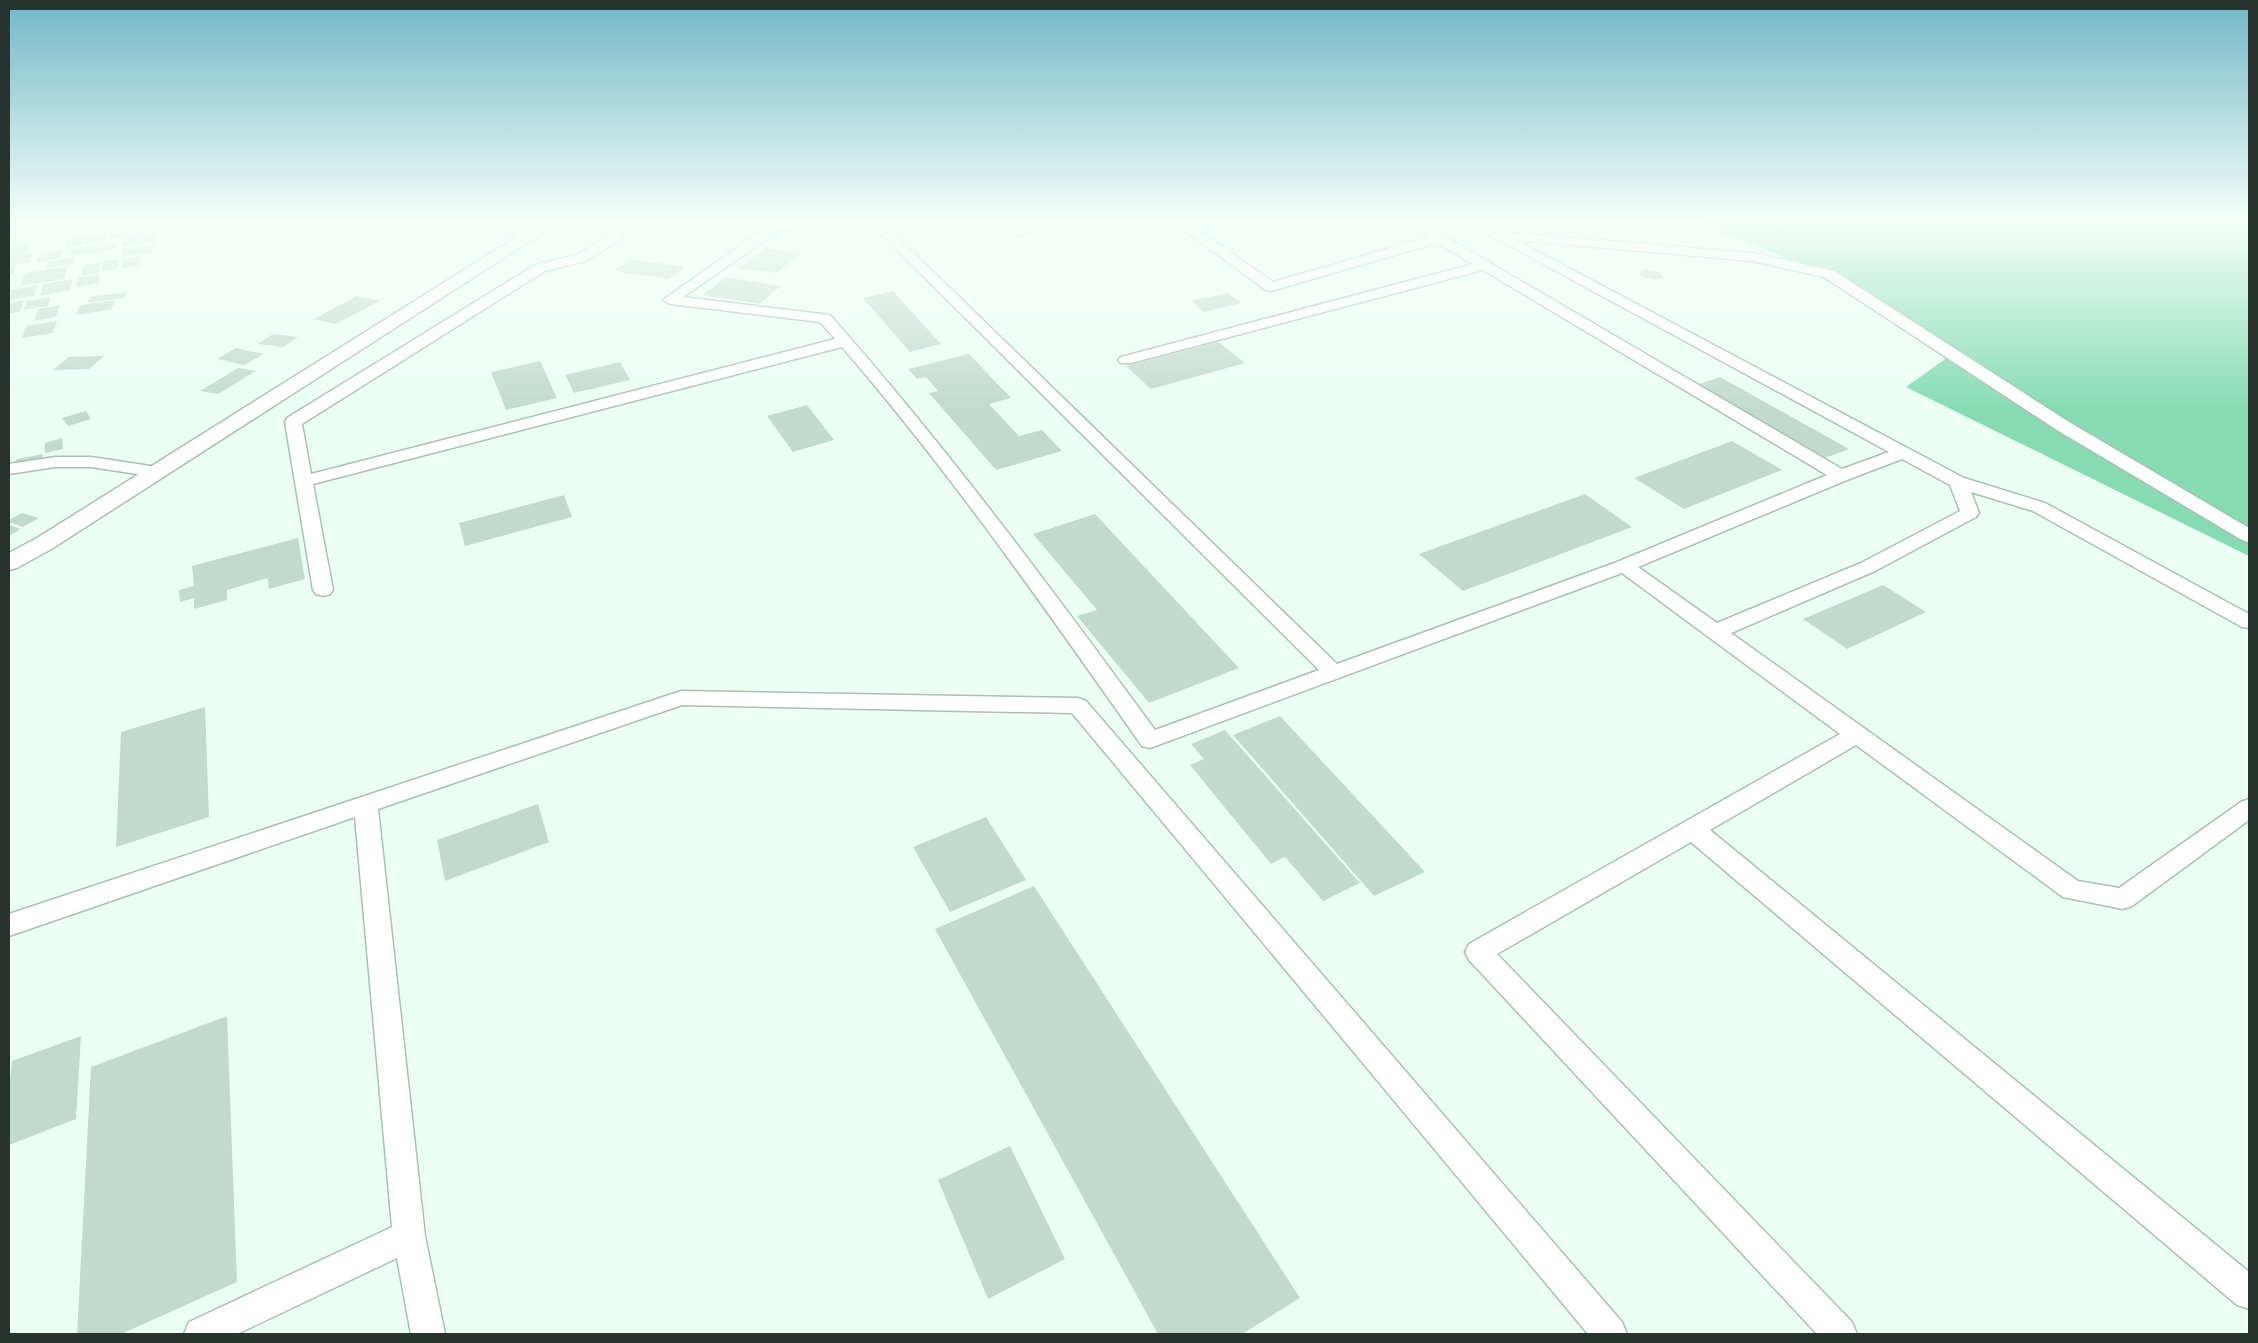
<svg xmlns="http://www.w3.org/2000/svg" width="2258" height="1343" font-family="'Work Sans',sans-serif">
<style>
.green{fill:#84dbb4}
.building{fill:#c2dace}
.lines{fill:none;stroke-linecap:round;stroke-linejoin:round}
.minor-casing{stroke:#a9c0b4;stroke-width:3}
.tertiary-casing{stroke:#a9c0b4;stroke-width:3}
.minor{fill:#fff;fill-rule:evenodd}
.tertiary{fill:#fff;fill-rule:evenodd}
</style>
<rect width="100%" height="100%" fill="#ebfff5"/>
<path class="green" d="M1695 223H2249V556L1906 387 1955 352 1777 254Z"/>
<g class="building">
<path d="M142 223H172V226L140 231Z"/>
<path d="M1000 223H1086V224L1017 238Z"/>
<path d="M125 228 123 237 108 239 110 231Z"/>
<path d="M156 231 154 241 139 244 141 233Z"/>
<path d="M106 232 104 241 85 244 87 235Z"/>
<path d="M85 236 83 245 65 248 68 239Z"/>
<path d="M138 237 137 244 121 247 123 239Z"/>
<path d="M31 242 27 254H33L30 262 17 264 14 274H9L11 257H9V246Z"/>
<path d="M118 242 116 249 66 257 69 249Z"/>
<path d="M154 244 152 252 121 257 123 249Z"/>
<path d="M765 248 802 253 776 273 739 268Z"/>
<path d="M64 249 61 258 36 262 40 253Z"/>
<path d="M141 256 139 265 121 269 123 259Z"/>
<path d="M75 257 73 264 46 268 48 262Z"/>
<path d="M119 259 117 269 101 271 103 261Z"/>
<path d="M631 259 685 267 668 279 614 271Z"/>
<path d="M101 262 99 273 81 276 84 265Z"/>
<path d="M68 266 64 279 20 286 25 273Z"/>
<path d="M1648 270 1659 272 1664 277 1654 280 1640 276 1639 272Z"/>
<path d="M100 274 99 283 76 287 78 278Z"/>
<path d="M726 277 781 286 759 304 703 295Z"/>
<path d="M73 279 70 290 40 296 43 284Z"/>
<path d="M37 285 34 296 9 300 11 290Z"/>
<path d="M893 291 941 344 910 352 863 298Z"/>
<path d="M127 292 124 298 87 303 90 297Z"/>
<path d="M1228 293 1241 303 1204 312 1191 301Z"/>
<path d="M357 296 380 301 336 324 314 319Z"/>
<path d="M51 297 48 306 23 310 27 301Z"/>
<path d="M24 300 20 312 9 314V303Z"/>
<path d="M116 300 111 310 75 315 81 305Z"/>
<path d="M60 305 56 317 34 321 38 309Z"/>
<path d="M57 321 53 333 22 338 26 326Z"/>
<path d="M273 334 298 337 283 347 258 344Z"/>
<path d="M1218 342 1245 363 1151 389 1126 366Z"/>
<path d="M236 348 264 354 244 365 217 359Z"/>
<path d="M969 354 1011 398 989 404 1019 436 1042 430 1062 451 996 470 929 393 938 391 926 377 917 379 908 369Z"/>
<path d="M104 356 89 369 53 370 69 357Z"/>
<path d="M540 361 557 398 506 410 491 372Z"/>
<path d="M620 362 630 380 574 393 565 375Z"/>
<path d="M238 368 256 371 218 394 200 391Z"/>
<path d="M1720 377 1849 449 1825 458 1696 385Z"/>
<path d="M807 405 834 440 793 452 767 416Z"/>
<path d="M86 411 91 419 68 426 62 418Z"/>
<path d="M62 438 63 449 45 453V443Z"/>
<path d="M1732 441 1782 470 1684 509 1634 478Z"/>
<path d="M43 454 41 461 14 466 17 459Z"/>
<path d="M1585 494 1632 527 1463 591 1419 554Z"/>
<path d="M564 495 572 517 465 546 459 523Z"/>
<path d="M22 513 39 518 23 527 9 522V520Z"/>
<path d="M1095 514 1239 668 1149 703 1077 616 1097 610 1033 534Z"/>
<path d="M9 525 21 529 9 536Z"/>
<path d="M298 538 305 579 269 589 268 578 227 590V600L194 609V598L180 602 179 590 194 586 192 566Z"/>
<path d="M1883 585 1926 612 1847 649 1803 619Z"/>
<path d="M205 707 209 817 116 847 121 732Z"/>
<path d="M1280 716 1425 872 1374 896 1233 735Z"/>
<path d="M1225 730 1360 883 1323 901 1285 857 1271 864 1190 765 1204 759 1191 744Z"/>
<path d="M538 804 549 842 445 881 437 840Z"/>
<path d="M986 817 1026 880 950 912 913 847Z"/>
<path d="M1034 886 1300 1298 1242 1334H1158L935 929Z"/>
<path d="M227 1016 237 1282 121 1334H77L91 1067Z"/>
<path d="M81 1036 76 1119 9 1145V1090L12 1061Z"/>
<path d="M1010 1146 1065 1259 988 1299 938 1180Z"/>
</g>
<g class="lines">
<defs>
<g id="minor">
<path d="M451 223H483L532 230 538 234 532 238 457 227Z"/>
<path d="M630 223H645L586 261 545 271 302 424 311 474 835 339 820 322 670 304 663 300 769 225 780 223H807L806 226 778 231 683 297 830 315C946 446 1051 588 1155 730L1319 670 870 223H883L1337 664 1617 562 1827 475 1483 270 1131 363H1121L1118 360 1121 357 1473 264 1437 243 1271 291 1266 290 1174 223H1188L1273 282 1428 237 1407 223H1422L1842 469 1889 452 1468 223H1484L1501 232 1753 253 1834 271 2069 422 2249 528V542L2242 540 2057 430 1824 277 1753 261 1516 240 1964 478 2045 503 2249 614V628L2242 627 2033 511 1971 492 1979 513 1976 517 1875 571 1731 633 2078 881 2119 888 2241 802 2249 799V820L2132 906 2123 909 2063 897 1856 745 1710 830 2249 1272V1309L2237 1305 1691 842 1497 954 1852 1322 1857 1334H1817L1469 960 1465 952 1469 944 1840 734 1622 573 1150 748 1142 746C1046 610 951 473 842 347L313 484 333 590 330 594 323 596 316 594 313 590 285 422 287 418 535 265 576 255ZM1902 459 1950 485 1960 511 1861 563 1717 623 1638 567 1847 480Z"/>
<path d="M55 457H91L157 467 163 468 166 472 163 476 157 477 91 467H55L9 474V464Z"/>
<path d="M681 691 1078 698 1086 701 1622 1322 1627 1334H1588L1072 713 682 705 378 809 425 1236 445 1334H411L397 1258 237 1334H184L189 1322 392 1227 355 817 9 936V914Z"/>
</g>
<path id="tertiary" d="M539 223H558L53 548 17 568 9 570V553L37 538Z"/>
</defs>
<use href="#minor" class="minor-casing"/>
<use href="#tertiary" class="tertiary-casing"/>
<use href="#minor" class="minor"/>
<use href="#tertiary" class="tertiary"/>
</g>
<linearGradient id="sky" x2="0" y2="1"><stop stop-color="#70b7c6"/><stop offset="0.54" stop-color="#f6fffa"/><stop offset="1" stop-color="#f6fffa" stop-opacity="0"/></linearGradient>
<rect width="2258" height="411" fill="url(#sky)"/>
<rect width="2258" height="1343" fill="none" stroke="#29332e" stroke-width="20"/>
</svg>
